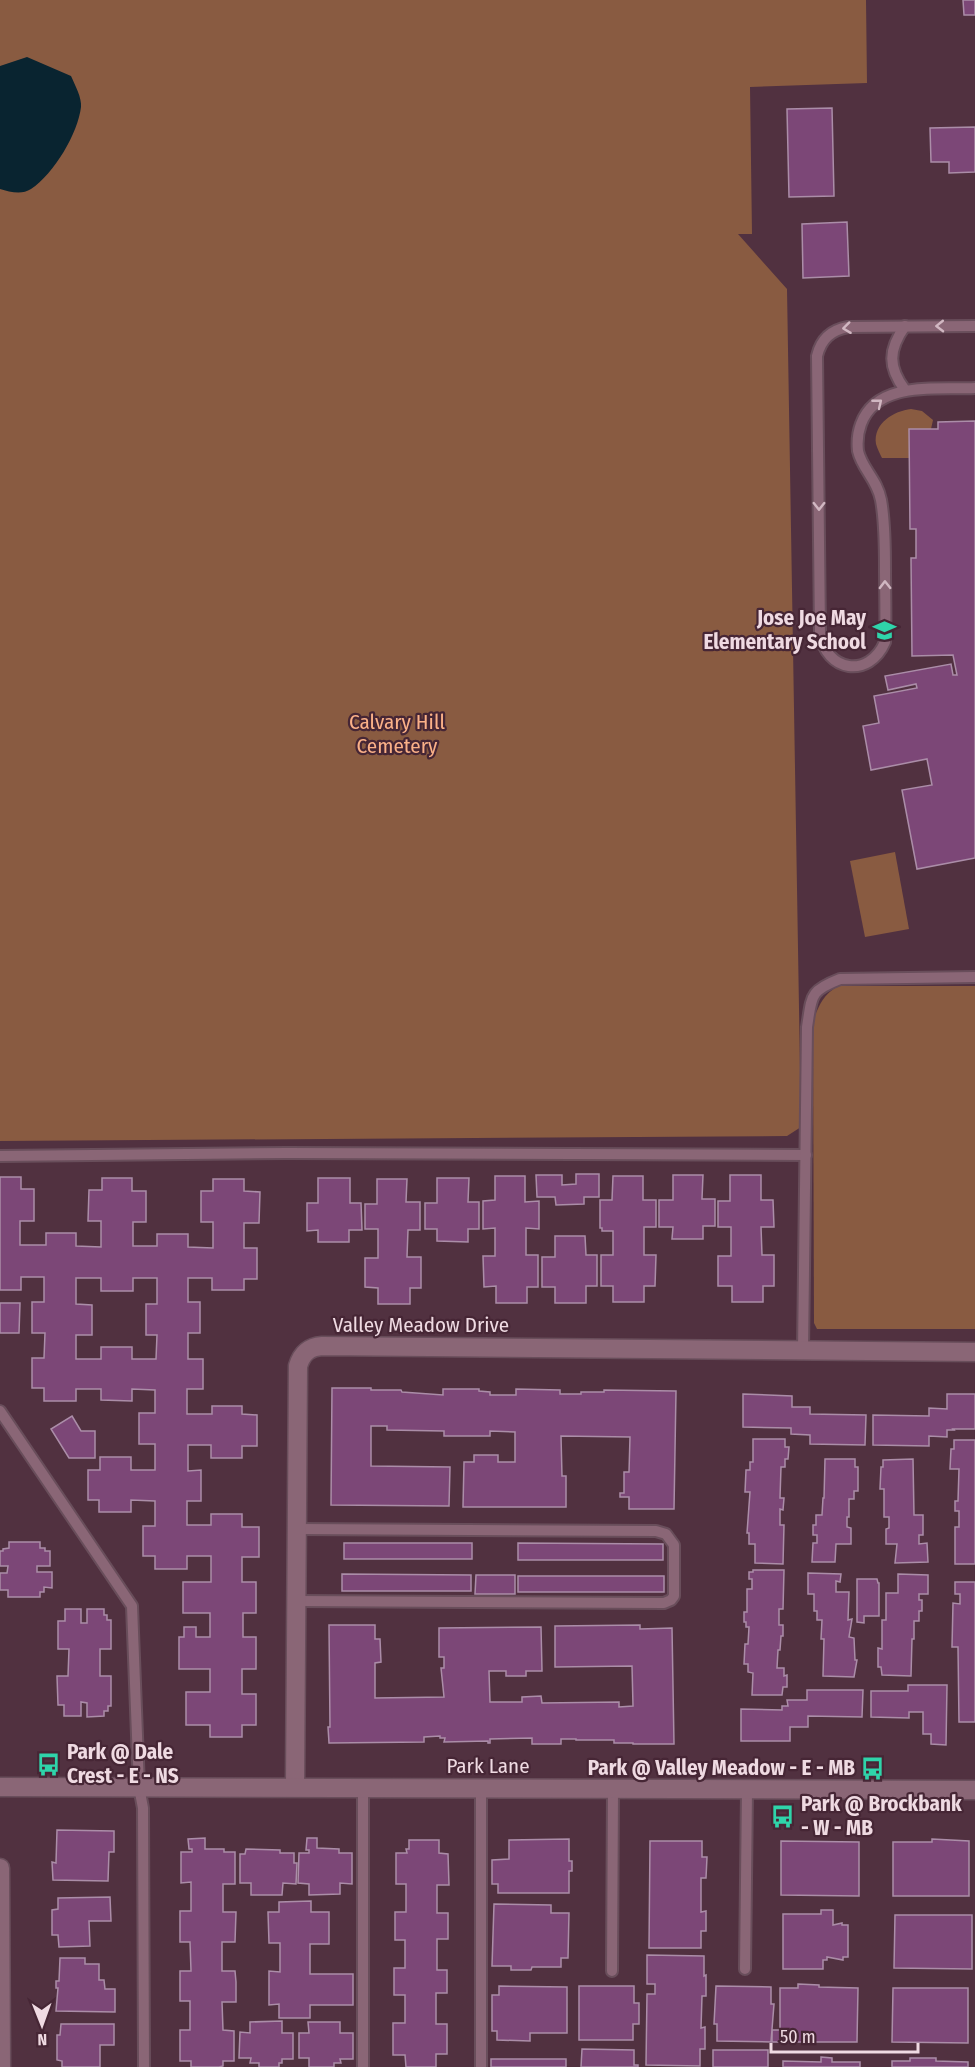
<svg xmlns="http://www.w3.org/2000/svg" width="975" height="2067" font-family="'Fira Sans Condensed',sans-serif">
<style>
.green{fill:#895b41}
.water{fill:#092430}
.building{fill:#7c4777;stroke:#ab8da8;stroke-width:1.5;fill-rule:evenodd}
.lines{fill:none;stroke-linecap:round;stroke-linejoin:round}
.service-casing{stroke:#694e5b;stroke-width:14}
.minor-casing{stroke:#694e5b;stroke-width:21}
.tertiary-casing{stroke:#694e5b;stroke-width:21}
.service{stroke:#8a6676;stroke-width:10}
.minor{stroke:#8a6676;stroke-width:18}
.tertiary{stroke:#8a6676;stroke-width:18}
.oneway{stroke:#d1b7c2}
.labels{text-anchor:middle;stroke-width:4.5;stroke-linejoin:round;paint-order:stroke}
.poi-label{font-size:21px;font-weight:bold;fill:#efdae2;stroke:#462635;text-anchor:end}
.park-label{font-size:21px;fill:#fbb188;stroke:#462635}
.street-label{font-size:21px;fill:#efdae2;stroke:#462635}
</style>
<rect width="100%" height="100%" fill="#513140"/>
<g class="green">
<path d="M0 0H866L867 83 750 87 752 234H738L787 289 801 1127 787 1136 0 1141Z"/>
<path d="M911 409 922 411 933 420 931 429H909V458H882C880 454 877 448 876 444 873 423 894 411 911 409Z"/>
<path d="M895 852 909 929 865 937 850 861Z"/>
<path d="M838 986H975V1329H817L814 1323 813 1021C819 1005 823 995 838 986Z"/>
</g>
<path class="water" d="M27 57 71 76C75 85 82 98 81 107 78 133 54 174 31 189 22 195 10 192 0 189V66Z"/>
<g class="building">
<path d="M963 0H975V15H964Z"/>
<path d="M832 108 834 196 789 197 787 109Z"/>
<path d="M975 127V172L949 173V162H931L930 128Z"/>
<path d="M847 222 849 276 803 278 802 224Z"/>
<path d="M975 421V858L917 869 902 790 932 785 927 759 871 770 863 726 879 723 874 696 917 688 916 684 888 690 885 676 951 664 953 675H957L953 655 912 656 911 558H916V529H910L909 429H938V422Z"/>
<path d="M576 1174H599V1197H584V1204L556 1205 555 1197H537L536 1175H562V1185L576 1184Z"/>
<path d="M673 1175H703L702 1199H715V1226H703V1239H672L673 1227H659V1200H673Z"/>
<path d="M730 1175H761V1200H773L774 1227H761L762 1255H774V1286H763V1302H732V1286H718V1256H731V1227H718V1201H730Z"/>
<path d="M495 1176H525V1202L539 1201V1229L526 1228V1255H538V1287H527V1303H496V1286L484 1287 483 1256H495V1228L483 1229V1201L495 1200Z"/>
<path d="M613 1176H643V1200H656V1227H644V1255H656L655 1286H644V1302H613V1286H601V1255H613V1231H602V1228H600V1200H612Z"/>
<path d="M0 1177H21V1189H34V1221H20V1245H46V1233H76V1246L101 1247V1221H88L89 1190H102V1178H132V1191H146V1222H133V1246H157V1234H188V1247L213 1248V1222H201V1191H213V1179H244V1191L260 1192 259 1223H244V1248H257V1279H244V1290H212V1278H188V1302H200V1333H188V1359H203V1389H187V1414H212V1406H242V1414L257 1415V1446H242V1458H211V1445H188V1471L201 1470V1501H187V1525H211V1514H242V1527H259V1557H242V1582H256V1613H243V1637H256V1669H242V1694H256V1725H242V1737H210V1725H186V1692H210V1669H179V1637H184V1627H196V1637H210V1613H183V1582H211V1556H187V1569H155V1556H143V1526H155V1501L131 1500V1512H99V1500H88V1470H100V1457H131V1470H155V1444H139V1413H155V1390L132 1389V1401L101 1400V1389H76V1401H44V1388H32V1358H44L45 1333H32V1302H44V1277H21V1290H0ZM76 1278H101V1291H133V1278H157V1304H146V1335H157L156 1359H132V1347H101V1359H76V1335H92V1305L76 1304Z"/>
<path d="M318 1178H350V1203H361L362 1230H349V1242H318V1230L307 1231V1203H318Z"/>
<path d="M437 1178H469L468 1202H479V1229H468V1242L437 1241V1229H425V1203H437Z"/>
<path d="M377 1179H407L406 1202H420V1230H408L407 1257H421V1288H410V1304H378V1288L365 1287V1258H378V1229H365V1204H377Z"/>
<path d="M555 1236H585L586 1255H597V1286H586V1303H555V1287H542V1257H555Z"/>
<path d="M0 1303H20L19 1333H0Z"/>
<path d="M332 1388H371V1390H401L402 1392 443 1395V1389H479V1391L490 1392V1395H516V1389L560 1390V1394H581V1392H604V1390L676 1391 674 1509H629V1497H620V1493H624V1472H629L630 1437 561 1436 562 1476H566V1507H463L464 1462H474V1455H498V1462H515V1432L490 1431V1436H444V1431L387 1430V1426H371V1466L450 1467 449 1506 331 1505Z"/>
<path d="M743 1394 792 1396V1407H810V1414L866 1415 865 1445 810 1444V1435L791 1434V1428L743 1427Z"/>
<path d="M947 1394H975V1429H953L954 1430H947V1437L929 1436V1446L873 1445V1415L929 1416V1408L947 1409Z"/>
<path d="M72 1416 81 1431H95V1458H69L51 1429Z"/>
<path d="M753 1439H785V1447H789L788 1459H785V1467H781L780 1498H784L783 1510 780 1509V1525H784L783 1564 755 1563V1544H749V1533H747L750 1492H745L746 1470H750V1462H753Z"/>
<path d="M954 1440H975V1564H955V1527H959V1511H955V1501H958L959 1469H950L951 1449H954Z"/>
<path d="M825 1459H855V1467H858V1491H854V1499H849V1517H847V1527L851 1528V1544H836L835 1562H812L813 1543H817V1535H813V1525H816V1515H822L823 1498H824Z"/>
<path d="M913 1459 914 1515H923V1535H919V1544L927 1543 928 1562 895 1563 897 1544H886V1529L889 1528V1517H884V1489H880L881 1467H883V1460Z"/>
<path d="M9 1542H40V1548H45V1551H50V1566H37V1572H52V1588L44 1587V1592H40V1597H8V1590H0V1573H7L8 1566H0V1551H3V1549L9 1548Z"/>
<rect x="344" y="1543" width="128" height="16"/>
<path d="M518 1543 663 1544V1560H518Z"/>
<path d="M753 1570H784L783 1609H779V1625H783V1636H781L780 1650H778L777 1668H784V1676L787 1675V1687H783L782 1695H752L753 1673 748 1672V1664H744L745 1644H748L749 1627H746V1622H744V1612H747V1589H752V1579H749V1572H753Z"/>
<path d="M808 1573 841 1574 840 1582 836 1581V1592H849L848 1620 852 1619 849 1637 854 1638 855 1660H857L854 1677 823 1676 824 1639H821L822 1620H817V1611H814V1594H808Z"/>
<path d="M342 1574 471 1575V1591H342Z"/>
<path d="M898 1574 928 1575V1594H919V1600H922V1611H919V1621H914V1639H912L911 1676 882 1675 881 1667H878V1648L882 1649V1620H886V1593H898Z"/>
<path d="M476 1575H515V1594H475Z"/>
<rect x="518" y="1576" width="146" height="16"/>
<path d="M857 1579H877L878 1583H879V1616H864V1623L857 1622Z"/>
<path d="M955 1582H975V1722H959L958 1647H952L953 1603 960 1604V1594H955Z"/>
<path d="M65 1609H81V1623H87V1609H104V1615H107V1620H111V1649H100V1676H111V1706H108V1711H104V1716L87 1717V1703L81 1702V1716H64V1705H58L57 1676H68L69 1649H58V1621H65Z"/>
<path d="M329 1625H375V1639H380L381 1662 375 1663V1698L444 1697 441 1668H444V1657H439V1628L541 1627 542 1671H526V1676H506V1671H489L490 1702H522V1697L541 1696 542 1703 619 1702V1707L633 1706 632 1666 555 1667V1626L640 1625V1629L672 1628 674 1744H633V1743H614V1740H576V1739H561V1744H532V1738L490 1739V1743H488V1741L444 1742 445 1738H440V1736L424 1737V1742L329 1743 328 1727H330Z"/>
<path d="M908 1685H947L946 1745 931 1744V1734H923V1712H909V1718L871 1717V1691H908Z"/>
<path d="M807 1690H863L862 1717 808 1716V1727H790V1741H741V1709L782 1710V1706H788L787 1700H807Z"/>
<path d="M57 1830 114 1831V1852H109L108 1881 53 1880 52 1862 56 1863Z"/>
<path d="M205 1838V1849H224V1852H235V1884H223V1912H236L235 1942H222V1971H235L236 1982V2002H222L223 2030 234 2031V2061H223V2066L219 2067H191V2061H180V2030H190V2001H180V1971H191L190 1942H180V1911H191V1882L181 1883V1852H192V1849H189L188 1839Z"/>
<path d="M307 1838H317V1848L339 1849V1853H352V1884L340 1883V1894L309 1895V1884L298 1883 299 1853H309V1850H306Z"/>
<path d="M569 1839V1861H572V1871H569V1893H498V1884H492V1860L509 1859V1840Z"/>
<path d="M932 1839 969 1841V1896H893V1842H932Z"/>
<path d="M409 1840H439V1853L448 1854 449 1885H437V1913H448V1939H437V1970H447V1993H436V2024H447V2054H436V2067H406L405 2055H393V2023H405V1995H394V1968H405V1940H395V1912H406V1884H396V1853H407L406 1849H409Z"/>
<path d="M650 1841H702V1857H707L706 1878H701V1912L706 1911V1931H701V1948H649Z"/>
<path d="M781 1841 859 1842V1896L781 1895Z"/>
<path d="M246 1849 280 1850V1853H294V1863H297L296 1884 283 1883 282 1895H251V1883H240V1854H245Z"/>
<path d="M110 1897 111 1921H89L90 1946 59 1947 58 1935H52V1910L58 1909V1898Z"/>
<path d="M311 1901V1912H329V1944H310V1974H353V2005H310V2018H279V2004L269 2005V1971L280 1972V1943H269L268 1912H279V1902Z"/>
<path d="M494 1904 551 1905V1913H569L568 1958H561V1967H532L531 1970H511V1966H492Z"/>
<path d="M821 1910H833V1925L842 1923V1925H848V1957H843V1960L827 1957V1960H823V1969H783V1914H821Z"/>
<path d="M895 1915H972V1969L894 1968Z"/>
<path d="M647 1955 704 1956V1976L706 1975V1996H702L701 2028 705 2027V2049H700V2066L646 2065 647 1994H655V1984H647Z"/>
<path d="M60 1958H85V1964H99V1980H104L105 1989H115V2012L56 2011 58 1988H56V1981H59Z"/>
<path d="M798 1984 819 1985V1987L858 1988 857 2042H772V2030H780V1988H798Z"/>
<path d="M499 1986 567 1987V2033H530V2041L497 2040V2031H492V1995H499Z"/>
<path d="M579 1986H634V2003H639V2024H633V2040H579Z"/>
<path d="M716 1986 771 1987V2004H774L771 2042 717 2041V2024H714Z"/>
<path d="M893 1988H968V2043L892 2042Z"/>
<path d="M282 2021V2033H293V2059H282V2063H279V2067H259V2063H250L251 2058H239L240 2032 250 2033V2022Z"/>
<path d="M308 2022H340V2033H353V2059H340L341 2063H334V2067H309V2058H299V2033H309Z"/>
<path d="M61 2024H114V2045H100V2067H62V2061L57 2060V2035H60Z"/>
<path d="M582 2049 634 2050V2065H638V2067H581Z"/>
<rect x="713" y="2050" width="55" height="17"/>
<path d="M821 2057 832 2058V2062H860V2067H783V2061L821 2062Z"/>
<path d="M910 2058H936V2061L968 2062V2067H892V2061H910Z"/>
<rect x="491" y="2059" width="75" height="8"/>
</g>
<g class="lines">
<defs>
<g id="service">
<path d="M905 326C888 350 888 367 905 390"/>
<path d="M975 326 848 327C831 330 821 339 817 356L820 633C826 672 869 679 885 642 886 617 885 593 885 568 885 546 885 522 881 500 877 479 862 469 858 451 857 442 858 432 861 424 877 380 938 390 975 388"/>
<path d="M0 1156 287 1153 806 1155"/>
<path d="M803 1351 807 1027C812 996 809 991 840 979L975 977"/>
<path d="M0 1411 132 1606 139 1787 143 1808 144 2067"/>
<path d="M297 1601 664 1603 671 1600 674 1596V1545L666 1534 656 1531 297 1529"/>
<path d="M481 1788V2067"/>
<path d="M745 1969 747 1790"/>
<path d="M612 1971 613 1789"/>
<path d="M363 2067V1787"/>
</g>
<g id="minor">
<path d="M295 1786 298 1366C302 1353 309 1347 322 1346L975 1352"/>
<path d="M0 1868 1 2067"/>
</g>
<path id="tertiary" d="M0 1787 975 1790"/>
</defs>
<use href="#service" class="service-casing"/>
<use href="#minor" class="minor-casing"/>
<use href="#tertiary" class="tertiary-casing"/>
<use href="#service" class="service"/>
<use href="#minor" class="minor"/>
<use href="#tertiary" class="tertiary"/>
</g>
<defs><path id="oneway-chevron" d="M-2-3.5L2.5 0L-2 3.5" fill="none" stroke-width="1.6" stroke-linecap="round" stroke-linejoin="round" transform="scale(1.5)"/></defs>
<g class="oneway">
<use href="#oneway-chevron" transform="translate(940 326) rotate(179)"/>
<use href="#oneway-chevron" transform="translate(847 328) rotate(173)"/>
<use href="#oneway-chevron" transform="translate(878 403) rotate(-39)"/>
<use href="#oneway-chevron" transform="translate(819 506) rotate(90)"/>
<use href="#oneway-chevron" transform="translate(885 585) rotate(-91)"/>
</g>
<defs>
<symbol id="school-bare" viewBox="-9 -9 18 18"><path d="M0-5L7-2L0 1L-7-2ZM-4 1L0 2.5L4 1V4Q0 6-4 4Z" fill="#2fd4aa" stroke="#462635" stroke-width="2.5" paint-order="stroke"/></symbol>
<symbol id="bus-bare" viewBox="-9 -9 18 18"><path d="M-5-6H5V4H4V6H2V4H-2V6H-4V4H-5ZM-3.5-4V0h7V-4ZM-3.5 1.2v1.5H-2V1.2ZM2 1.2v1.5H3.5V1.2Z" fill="#2fd4aa" stroke="#462635" stroke-width="2.5" paint-order="stroke"/></symbol>
</defs>
<g fill-rule="evenodd">
<use href="#school-bare" x="868" y="614" width="33" height="33"/>
<use href="#bus-bare" x="32" y="1748" width="33" height="33"/>
<use href="#bus-bare" x="856" y="1752" width="33" height="33"/>
<use href="#bus-bare" x="766" y="1800" width="33" height="33"/>
</g>
<g class="labels">
<g class="poi-label">
<text x="866" y="625">Jose Joe May<tspan x="866" dy="24">Elementary School</tspan></text>
<text x="67" y="1759" text-anchor="start">Park @ Dale<tspan x="67" dy="24">Crest - E - NS</tspan></text>
<text x="855" y="1775">Park @ Valley Meadow - E - MB</text>
<text x="801" y="1811" text-anchor="start">Park @ Brockbank<tspan x="801" dy="24">- W - MB</tspan></text>
</g>
<g class="park-label">
<text x="397" y="729">Calvary Hill<tspan x="397" dy="24">Cemetery</tspan></text>
</g>
<g class="street-label">
<text x="421" y="1332">Valley Meadow Drive</text>
<text x="488" y="1773">Park Lane</text>
</g>
</g>
<g transform="translate(42 2025) rotate(179)" stroke="#462635" stroke-width="4.5" paint-order="stroke">
<path d="M0-4.5L10 22L0 15L-10 22Z" fill="#efdae2"/>
<text y="-9" font-size="16" font-weight="bold" text-anchor="middle" fill="#efdae2">N</text>
</g>
<path d="M771 2043v9h147v-9" fill="none" stroke="#efdae2" stroke-width="3"/>
<text x="780" y="2043" font-size="18" fill="#efdae2" stroke="#462635" stroke-width="4.5" paint-order="stroke">50 m</text>
</svg>
